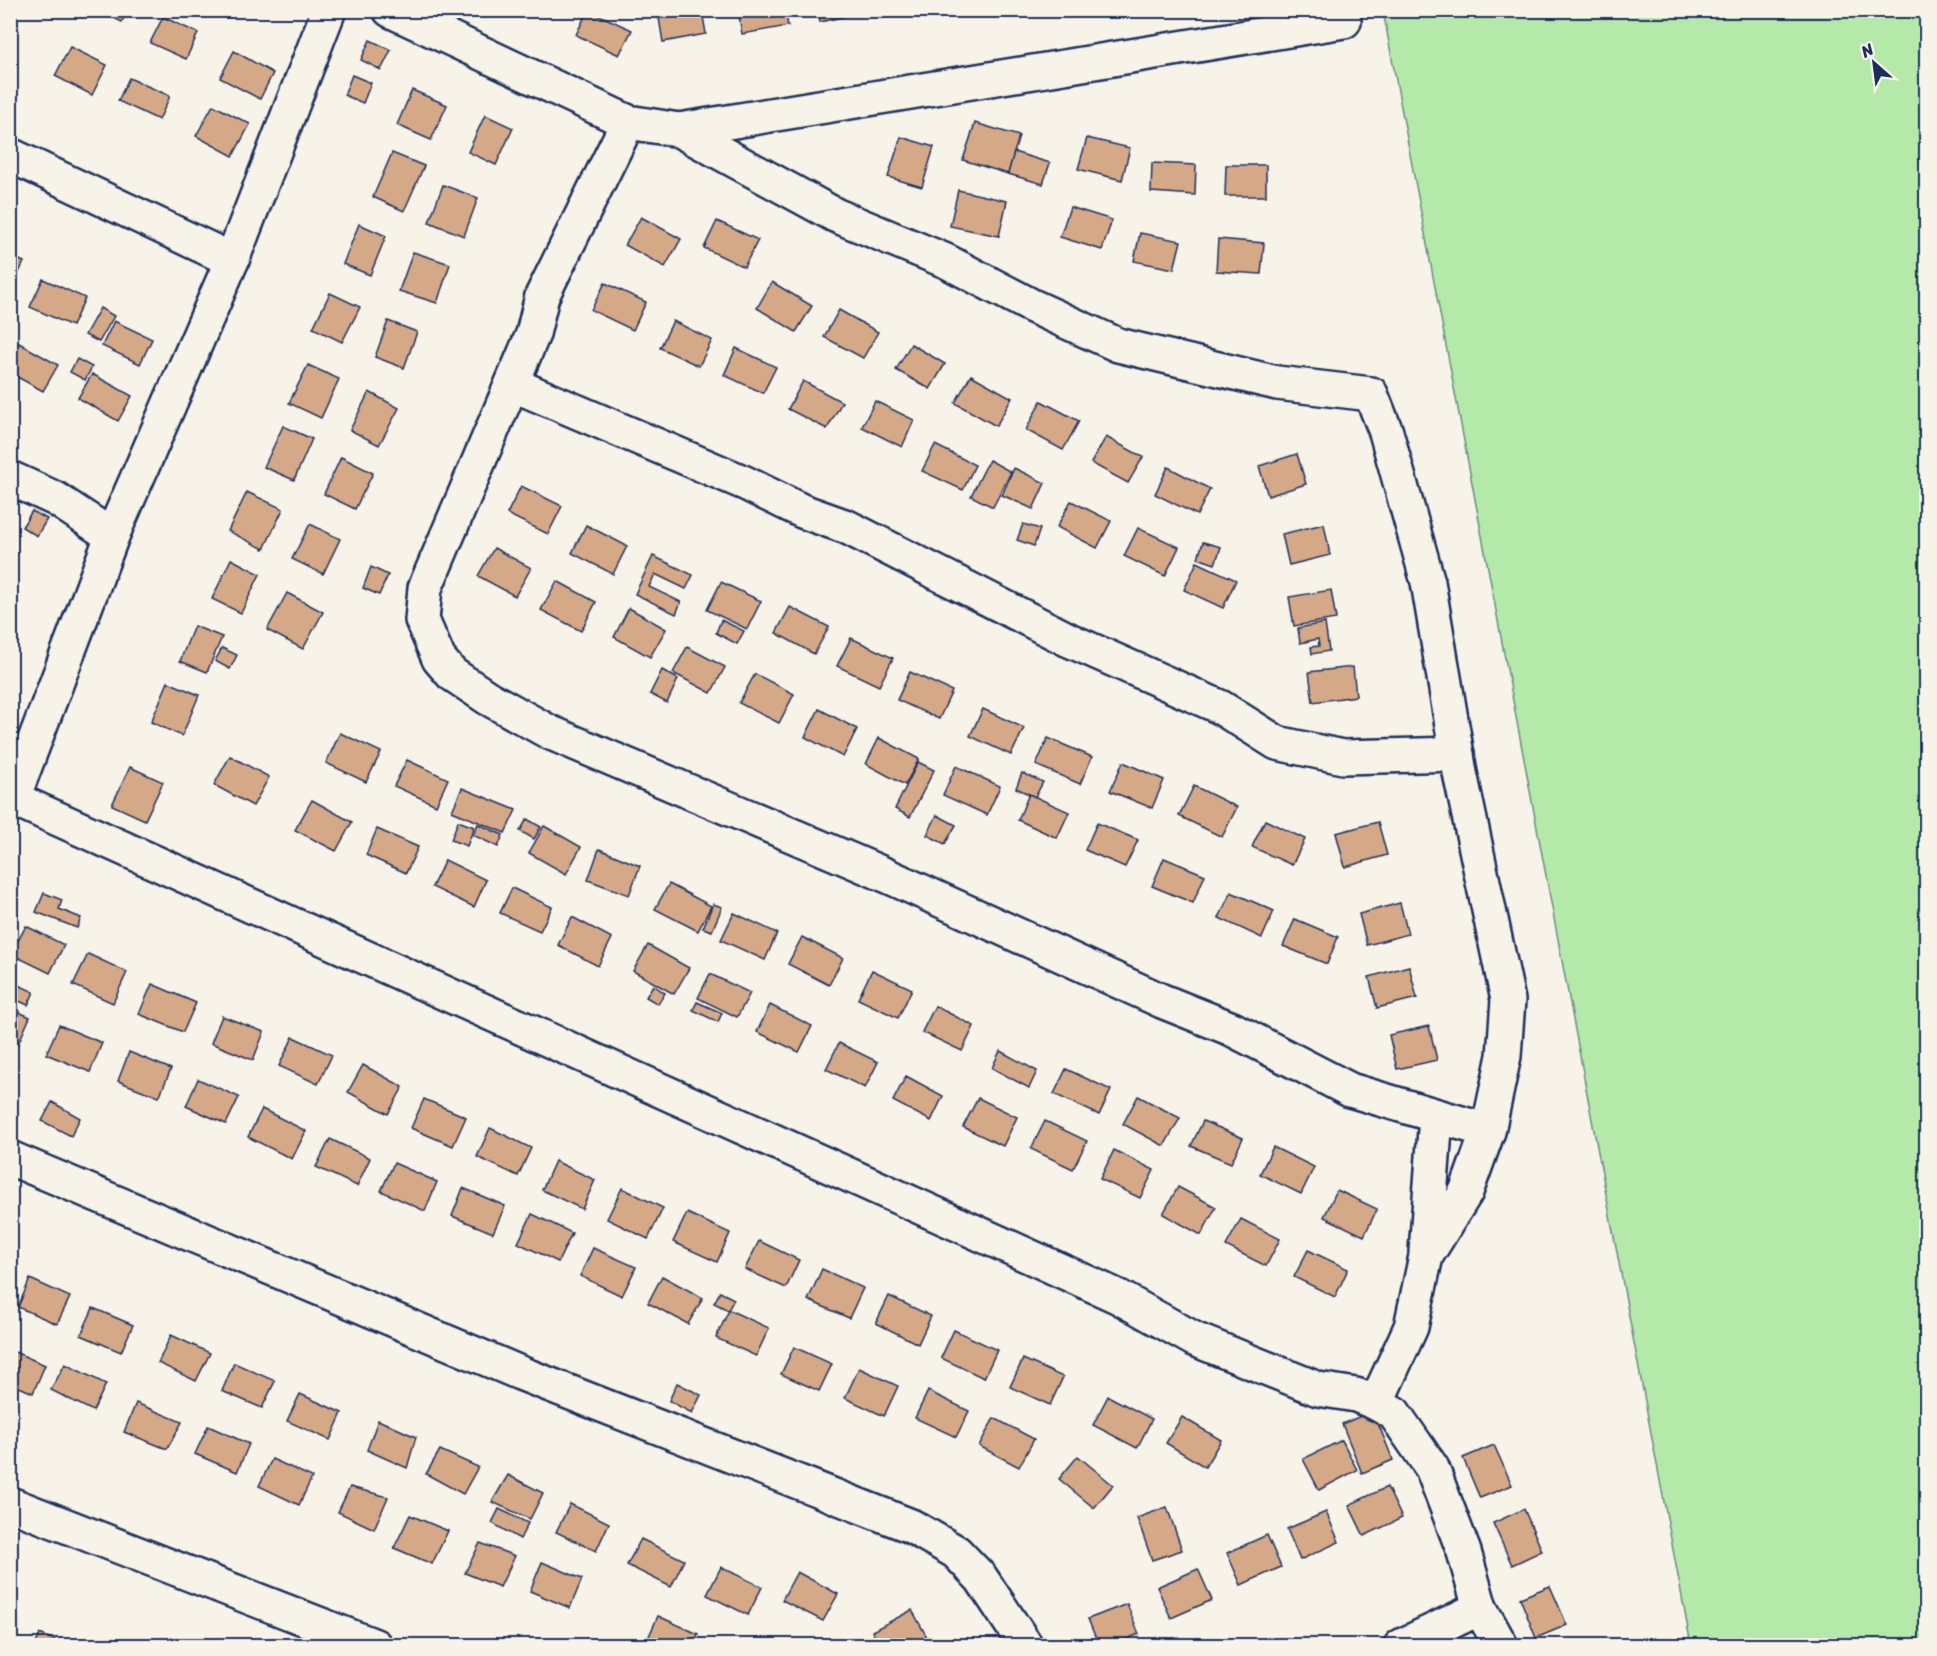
<svg xmlns="http://www.w3.org/2000/svg" width="1937" height="1656" font-family="Sriracha,sans-serif">
<style>
.green{fill:#b5e9aa;stroke:#688c84;stroke-width:1.5}
.building{fill:#d5a887;stroke:#1b2f5e;stroke-width:1.5}
.lines{fill:none;stroke-linecap:round;stroke-linejoin:round}
.minor-casing{stroke:#1b2f5e;stroke-width:38}
.minor{stroke:#f7f3e8;stroke-width:33}
</style>
<rect width="100%" height="100%" fill="#f7f3e8"/>
<filter id="ink" filterUnits="userSpaceOnUse"><feTurbulence type="fractalNoise" baseFrequency=".0167" numOctaves="2"/><feDisplacementMap in="SourceGraphic" scale="12" xChannelSelector="R" yChannelSelector="G"/><feConvolveMatrix kernelMatrix="1 2 1 2 8 2 1 2 1" color-interpolation-filters="sRGB"/></filter>
<g filter="url(#ink)">
<path class="green" d="M1383 11H1926V1645H1691Z"/>
<g class="building">
<path d="M97 10H127L122 22Z"/>
<path d="M588 10 632 30 619 55 576 35Z"/>
<path d="M702 10 706 34 663 42 658 12Z"/>
<path d="M738 10H785L788 26 742 34Z"/>
<path d="M817 10H864V12L820 22Z"/>
<path d="M163 17 198 33 186 59 150 43Z"/>
<path d="M370 40 391 50 381 70 361 60Z"/>
<path d="M70 47 107 65 92 95 55 76Z"/>
<path d="M234 51 273 73 260 99 220 78Z"/>
<path d="M352 75 371 83 363 103 344 95Z"/>
<path d="M129 78 170 96 159 120 118 101Z"/>
<path d="M412 90 447 105 431 140 397 125Z"/>
<path d="M213 105 250 124 233 156 196 136Z"/>
<path d="M485 115 513 128 496 165 468 152Z"/>
<path d="M975 123 1019 136 1008 174 963 160Z"/>
<path d="M901 137 934 147 922 187 888 177Z"/>
<path d="M1087 138 1130 148 1122 180 1078 169Z"/>
<path d="M1014 152 1050 163 1043 184 1008 174Z"/>
<path d="M392 153 424 166 404 211 373 197Z"/>
<path d="M1152 163 1196 165 1195 195 1151 192Z"/>
<path d="M1226 165H1266V196H1225Z"/>
<path d="M443 185 478 198 464 236 429 222Z"/>
<path d="M958 190 1007 201 999 236 950 226Z"/>
<path d="M1070 207 1112 220 1102 250 1060 237Z"/>
<path d="M641 217 681 239 665 267 625 245Z"/>
<path d="M717 221 758 240 744 267 704 248Z"/>
<path d="M359 224 386 236 370 275 343 264Z"/>
<path d="M1140 233 1181 241 1174 269 1134 261Z"/>
<path d="M1218 239 1264 243 1261 274 1216 271Z"/>
<path d="M413 252 450 264 437 303 399 291Z"/>
<path d="M10 256 24 262 12 287H10Z"/>
<path d="M43 279 85 298 72 326 30 307Z"/>
<path d="M772 282 812 306 796 332 757 308Z"/>
<path d="M605 283 646 302 633 330 591 310Z"/>
<path d="M330 293 360 307 342 342 313 328Z"/>
<path d="M100 308 114 316 99 342 85 335Z"/>
<path d="M839 310 878 332 863 358 824 337Z"/>
<path d="M114 321 152 339 140 364 102 346Z"/>
<path d="M388 321 417 332 404 368 375 357Z"/>
<path d="M673 321 712 340 699 366 660 348Z"/>
<path d="M19 343 58 365 43 391 10 373V357Z"/>
<path d="M911 344 945 364 930 389 896 370Z"/>
<path d="M736 348 776 367 763 393 724 375Z"/>
<path d="M77 359 92 367 85 380 70 372Z"/>
<path d="M308 365 339 379 321 418 289 403Z"/>
<path d="M92 374 132 396 118 421 78 398Z"/>
<path d="M971 375 1012 398 996 426 955 403Z"/>
<path d="M803 381 842 402 827 429 788 409Z"/>
<path d="M369 392 399 408 379 445 350 430Z"/>
<path d="M875 401 914 420 902 447 862 427Z"/>
<path d="M1041 401 1079 421 1063 450 1026 430Z"/>
<path d="M283 426 312 439 294 480 264 467Z"/>
<path d="M1106 437 1143 457 1128 483 1091 463Z"/>
<path d="M935 445 975 465 963 490 922 471Z"/>
<path d="M1297 454 1306 484 1268 496 1259 466Z"/>
<path d="M341 457 373 473 355 509 324 494Z"/>
<path d="M989 460 1011 472 993 507 971 496Z"/>
<path d="M1168 467 1210 489 1197 515 1155 494Z"/>
<path d="M1014 468 1045 483 1033 509 1002 495Z"/>
<path d="M521 486 562 506 548 534 507 514Z"/>
<path d="M247 492 283 509 264 549 228 531Z"/>
<path d="M1071 501 1111 521 1097 548 1057 527Z"/>
<path d="M32 511 47 519 37 536 22 527Z"/>
<path d="M310 524 340 539 323 574 292 559Z"/>
<path d="M1023 524 1040 529 1034 546 1017 540Z"/>
<path d="M1324 524 1330 555 1289 565 1282 534Z"/>
<path d="M586 525 627 546 613 574 572 553Z"/>
<path d="M1138 528 1179 547 1165 576 1124 556Z"/>
<path d="M1203 542 1221 547 1215 564 1198 558Z"/>
<path d="M494 548 531 568 515 596 478 576Z"/>
<path d="M653 556 693 575 686 589 655 574 649 587 681 602 676 614 635 594Z"/>
<path d="M231 559 260 574 241 613 212 599Z"/>
<path d="M1197 562 1236 580 1223 608 1184 590Z"/>
<path d="M371 567 388 575 379 595 363 588Z"/>
<path d="M557 581 596 602 581 631 541 610Z"/>
<path d="M721 582 761 601 747 629 707 610Z"/>
<path d="M1331 590 1336 619 1294 626 1289 597Z"/>
<path d="M287 593 323 612 303 649 267 630Z"/>
<path d="M790 607 829 627 814 654 776 633Z"/>
<path d="M629 608 666 629 650 657 614 637Z"/>
<path d="M721 620 744 631 737 644 716 633Z"/>
<path d="M1325 623 1329 651 1312 654 1311 647 1319 646 1318 639 1300 643 1298 628Z"/>
<path d="M194 626 222 637 207 672 180 661Z"/>
<path d="M851 638 893 658 879 686 837 666Z"/>
<path d="M687 647 725 667 711 693 673 673Z"/>
<path d="M222 648 237 655 230 669 215 661Z"/>
<path d="M1353 667 1356 696 1313 702 1309 672Z"/>
<path d="M662 670 678 679 667 703 650 694Z"/>
<path d="M910 672 952 691 939 719 897 700Z"/>
<path d="M755 674 794 694 779 723 739 703Z"/>
<path d="M168 682 199 695 182 736 151 722Z"/>
<path d="M819 709 857 729 843 757 805 737Z"/>
<path d="M983 709 1024 728 1011 755 970 736Z"/>
<path d="M340 733 381 752 366 782 326 763Z"/>
<path d="M879 738 919 759 905 785 866 764Z"/>
<path d="M1048 738 1092 757 1080 784 1036 765Z"/>
<path d="M230 756 269 777 253 806 214 785Z"/>
<path d="M407 760 448 779 436 805 394 786Z"/>
<path d="M918 762 934 770 910 817 895 809Z"/>
<path d="M1123 762 1164 780 1152 808 1110 791Z"/>
<path d="M956 766 1000 786 987 815 943 795Z"/>
<path d="M130 767 163 782 145 820 112 805Z"/>
<path d="M1022 773 1043 782 1035 797 1016 788Z"/>
<path d="M1194 786 1237 807 1222 837 1179 816Z"/>
<path d="M462 788 516 810 505 833 452 811Z"/>
<path d="M1029 794 1069 812 1057 838 1018 820Z"/>
<path d="M312 800 352 822 336 851 295 830Z"/>
<path d="M937 815 956 825 945 844 927 835Z"/>
<path d="M527 819 541 827 534 839 520 831Z"/>
<path d="M1265 820 1305 839 1292 865 1252 847Z"/>
<path d="M458 821 474 827 467 846 451 840Z"/>
<path d="M1378 822 1387 855 1345 867 1336 833Z"/>
<path d="M1097 823 1138 840 1125 867 1085 850Z"/>
<path d="M478 824 503 835 498 847 473 835Z"/>
<path d="M544 826 581 847 566 874 529 853Z"/>
<path d="M377 829 418 847 406 873 366 855Z"/>
<path d="M599 849 640 866 629 895 588 880Z"/>
<path d="M1164 858 1205 875 1193 903 1152 886Z"/>
<path d="M445 860 486 880 474 907 432 887Z"/>
<path d="M669 884 711 906 698 931 655 909Z"/>
<path d="M512 888 552 907 540 931 500 913Z"/>
<path d="M1231 892 1274 911 1262 938 1219 918Z"/>
<path d="M44 893 62 900 59 909 81 918 77 928 36 912Z"/>
<path d="M1400 903 1408 934 1367 945 1359 914Z"/>
<path d="M713 904 722 907 712 931 703 928Z"/>
<path d="M734 913 777 933 765 960 721 940Z"/>
<path d="M572 917 612 938 598 966 558 945Z"/>
<path d="M1295 919 1338 937 1327 964 1283 946Z"/>
<path d="M26 926 64 945 50 973 11 954Z"/>
<path d="M802 937 843 958 829 985 788 964Z"/>
<path d="M648 945 689 968 674 994 633 971Z"/>
<path d="M88 954 127 972 113 1003 73 985Z"/>
<path d="M1409 966 1417 998 1377 1008 1369 977Z"/>
<path d="M872 970 912 989 898 1018 858 999Z"/>
<path d="M710 974 750 993 737 1017 698 998Z"/>
<path d="M10 981 34 992 28 1005 10 997Z"/>
<path d="M152 984 196 1003 183 1032 139 1014Z"/>
<path d="M653 985 665 993 658 1004 646 997Z"/>
<path d="M697 1002 722 1013 718 1022 693 1010Z"/>
<path d="M770 1005 812 1026 799 1052 757 1032Z"/>
<path d="M935 1006 974 1026 962 1051 922 1032Z"/>
<path d="M10 1008 30 1017 18 1044 10 1041Z"/>
<path d="M222 1016 264 1032 253 1060 211 1043Z"/>
<path d="M59 1025 102 1043 90 1072 46 1054Z"/>
<path d="M1429 1026 1437 1060 1397 1069 1389 1035Z"/>
<path d="M293 1037 332 1055 318 1084 279 1066Z"/>
<path d="M839 1043 878 1062 865 1088 826 1069Z"/>
<path d="M1000 1051 1037 1071 1029 1088 992 1068Z"/>
<path d="M129 1052 171 1069 159 1097 118 1081Z"/>
<path d="M363 1065 403 1087 388 1114 348 1092Z"/>
<path d="M1066 1069 1111 1090 1099 1115 1054 1094Z"/>
<path d="M906 1076 943 1096 931 1121 893 1101Z"/>
<path d="M198 1079 239 1097 226 1124 186 1106Z"/>
<path d="M1138 1096 1180 1118 1164 1146 1123 1124Z"/>
<path d="M978 1098 1017 1117 1003 1146 963 1127Z"/>
<path d="M424 1099 466 1117 453 1146 411 1128Z"/>
<path d="M52 1102 80 1118 71 1136 42 1121Z"/>
<path d="M262 1109 306 1131 292 1159 248 1137Z"/>
<path d="M1045 1121 1087 1141 1073 1169 1031 1149Z"/>
<path d="M1203 1121 1243 1138 1231 1163 1191 1146Z"/>
<path d="M490 1128 531 1148 518 1176 477 1157Z"/>
<path d="M330 1139 370 1158 357 1186 316 1167Z"/>
<path d="M1273 1147 1314 1167 1301 1194 1260 1174Z"/>
<path d="M1114 1150 1154 1170 1140 1198 1100 1179Z"/>
<path d="M555 1161 595 1180 582 1209 542 1190Z"/>
<path d="M394 1163 437 1182 425 1211 381 1191Z"/>
<path d="M1178 1187 1216 1207 1201 1235 1163 1214Z"/>
<path d="M463 1188 505 1206 493 1233 452 1216Z"/>
<path d="M622 1188 663 1208 648 1239 607 1219Z"/>
<path d="M1337 1190 1377 1209 1364 1236 1324 1217Z"/>
<path d="M687 1213 730 1233 717 1262 673 1242Z"/>
<path d="M532 1214 572 1233 558 1262 518 1243Z"/>
<path d="M1241 1219 1280 1239 1266 1266 1226 1246Z"/>
<path d="M759 1241 799 1260 786 1288 745 1269Z"/>
<path d="M593 1248 636 1267 622 1296 580 1276Z"/>
<path d="M1308 1250 1348 1269 1335 1297 1294 1277Z"/>
<path d="M822 1269 863 1288 849 1318 808 1300Z"/>
<path d="M662 1276 703 1298 688 1324 648 1303Z"/>
<path d="M30 1279 70 1297 57 1324 18 1307Z"/>
<path d="M720 1292 734 1299 728 1310 714 1303Z"/>
<path d="M889 1296 931 1316 918 1344 876 1323Z"/>
<path d="M93 1308 133 1325 121 1352 81 1335Z"/>
<path d="M729 1310 769 1328 756 1356 716 1338Z"/>
<path d="M954 1330 997 1350 984 1378 941 1358Z"/>
<path d="M171 1335 210 1353 196 1381 158 1363Z"/>
<path d="M794 1347 832 1364 819 1391 781 1374Z"/>
<path d="M10 1350 45 1365 33 1393 10 1383Z"/>
<path d="M1023 1359 1063 1377 1050 1405 1010 1387Z"/>
<path d="M234 1363 275 1381 262 1408 222 1391Z"/>
<path d="M65 1364 106 1384 93 1411 51 1390Z"/>
<path d="M859 1368 898 1386 884 1416 845 1398Z"/>
<path d="M677 1383 701 1395 692 1413 669 1401Z"/>
<path d="M928 1391 969 1411 956 1437 915 1418Z"/>
<path d="M300 1394 342 1413 330 1440 287 1421Z"/>
<path d="M1108 1396 1152 1419 1137 1448 1093 1425Z"/>
<path d="M136 1403 182 1422 167 1449 124 1432Z"/>
<path d="M1373 1411 1393 1460 1362 1473 1342 1424Z"/>
<path d="M1182 1417 1221 1440 1205 1467 1166 1443Z"/>
<path d="M994 1418 1034 1439 1019 1467 979 1446Z"/>
<path d="M378 1420 416 1437 407 1468 367 1450Z"/>
<path d="M208 1426 249 1444 237 1472 195 1454Z"/>
<path d="M1342 1440 1357 1470 1319 1490 1303 1459Z"/>
<path d="M1494 1445 1512 1485 1480 1498 1463 1458Z"/>
<path d="M440 1450 478 1467 463 1494 426 1474Z"/>
<path d="M1078 1456 1113 1485 1094 1508 1059 1479Z"/>
<path d="M272 1459 312 1477 299 1505 259 1486Z"/>
<path d="M508 1475 543 1493 530 1519 492 1502Z"/>
<path d="M350 1487 388 1497 374 1529 338 1512Z"/>
<path d="M1387 1487 1402 1518 1364 1536 1349 1505Z"/>
<path d="M570 1504 609 1523 596 1551 556 1532Z"/>
<path d="M1167 1507 1182 1550 1152 1560 1137 1518Z"/>
<path d="M499 1509 528 1523 520 1539 492 1523Z"/>
<path d="M1524 1509 1542 1551 1512 1565 1493 1523Z"/>
<path d="M1326 1512 1339 1542 1300 1560 1287 1529Z"/>
<path d="M410 1515 448 1531 432 1564 394 1548Z"/>
<path d="M1267 1535 1281 1567 1241 1585 1227 1553Z"/>
<path d="M641 1539 684 1560 671 1587 627 1565Z"/>
<path d="M480 1543 515 1556 500 1587 465 1573Z"/>
<path d="M542 1562 582 1579 570 1608 530 1591Z"/>
<path d="M721 1567 762 1587 748 1615 707 1595Z"/>
<path d="M1198 1569 1212 1600 1171 1618 1157 1587Z"/>
<path d="M797 1572 838 1594 823 1621 782 1600Z"/>
<path d="M1550 1586 1567 1625 1536 1638 1520 1598Z"/>
<path d="M1127 1604 1139 1634 1110 1646H1099L1088 1619Z"/>
<path d="M912 1610 928 1639 916 1646H879L872 1631Z"/>
<path d="M658 1616 698 1634 693 1646 645 1645Z"/>
<path d="M10 1621 19 1624 10 1643Z"/>
<path d="M40 1634 68 1646H35Z"/>
</g>
<g class="lines">
<defs>
<g id="minor">
<path d="M390 10 628 122 679 130 1344 21"/>
<path d="M628 122 542 296 533 334 425 588 422 620 439 659 452 674 488 698 549 732 888 876 1162 1001 1232 1029 1350 1090 1488 1131"/>
<path d="M679 130 835 215 946 261 1032 306 1118 345 1277 383 1371 394 1386 432 1428 582 1460 773 1508 1000 1504 1056 1488 1131 1466 1192 1426 1256 1411 1327 1376 1403"/>
<path d="M10 155 232 260"/>
<path d="M512 384 745 483 802 511 847 527 1069 640 1220 707 1277 743 1343 757 1457 754"/>
<path d="M10 478 56 499 112 536"/>
<path d="M14 799 1020 1252 1119 1297 1194 1339 1318 1389 1356 1395 1376 1403 1394 1413 1432 1468 1464 1552 1480 1608 1501 1646"/>
<path d="M10 806 112 536 232 260 329 10"/>
<path d="M10 1158 520 1373 911 1526 956 1552 981 1578 1026 1646"/>
<path d="M1426 1252 1436 1116"/>
<path d="M10 1504 375 1646"/>
<path d="M1401 1646 1480 1608"/>
</g>
</defs>
<use href="#minor" class="minor-casing"/>
<use href="#minor" class="minor"/>
</g>
</g>
<rect width="1937" height="1656" fill="none" stroke="#f7f3e8" stroke-width="36"/>
<rect x="18" y="18" width="1901" height="1620" fill="none" stroke="#1b2f5e" stroke-width="2" filter="url(#ink)"/>
<g transform="translate(1874 63) rotate(332)" stroke="#f7f3e8" stroke-width="4.5" paint-order="stroke">
<path d="M0-4.5L10 22L0 15L-10 22Z" fill="#1b2f5e"/>
<text y="-9" font-size="16" font-weight="bold" text-anchor="middle" fill="#1b2f5e">N</text>
</g>
</svg>
